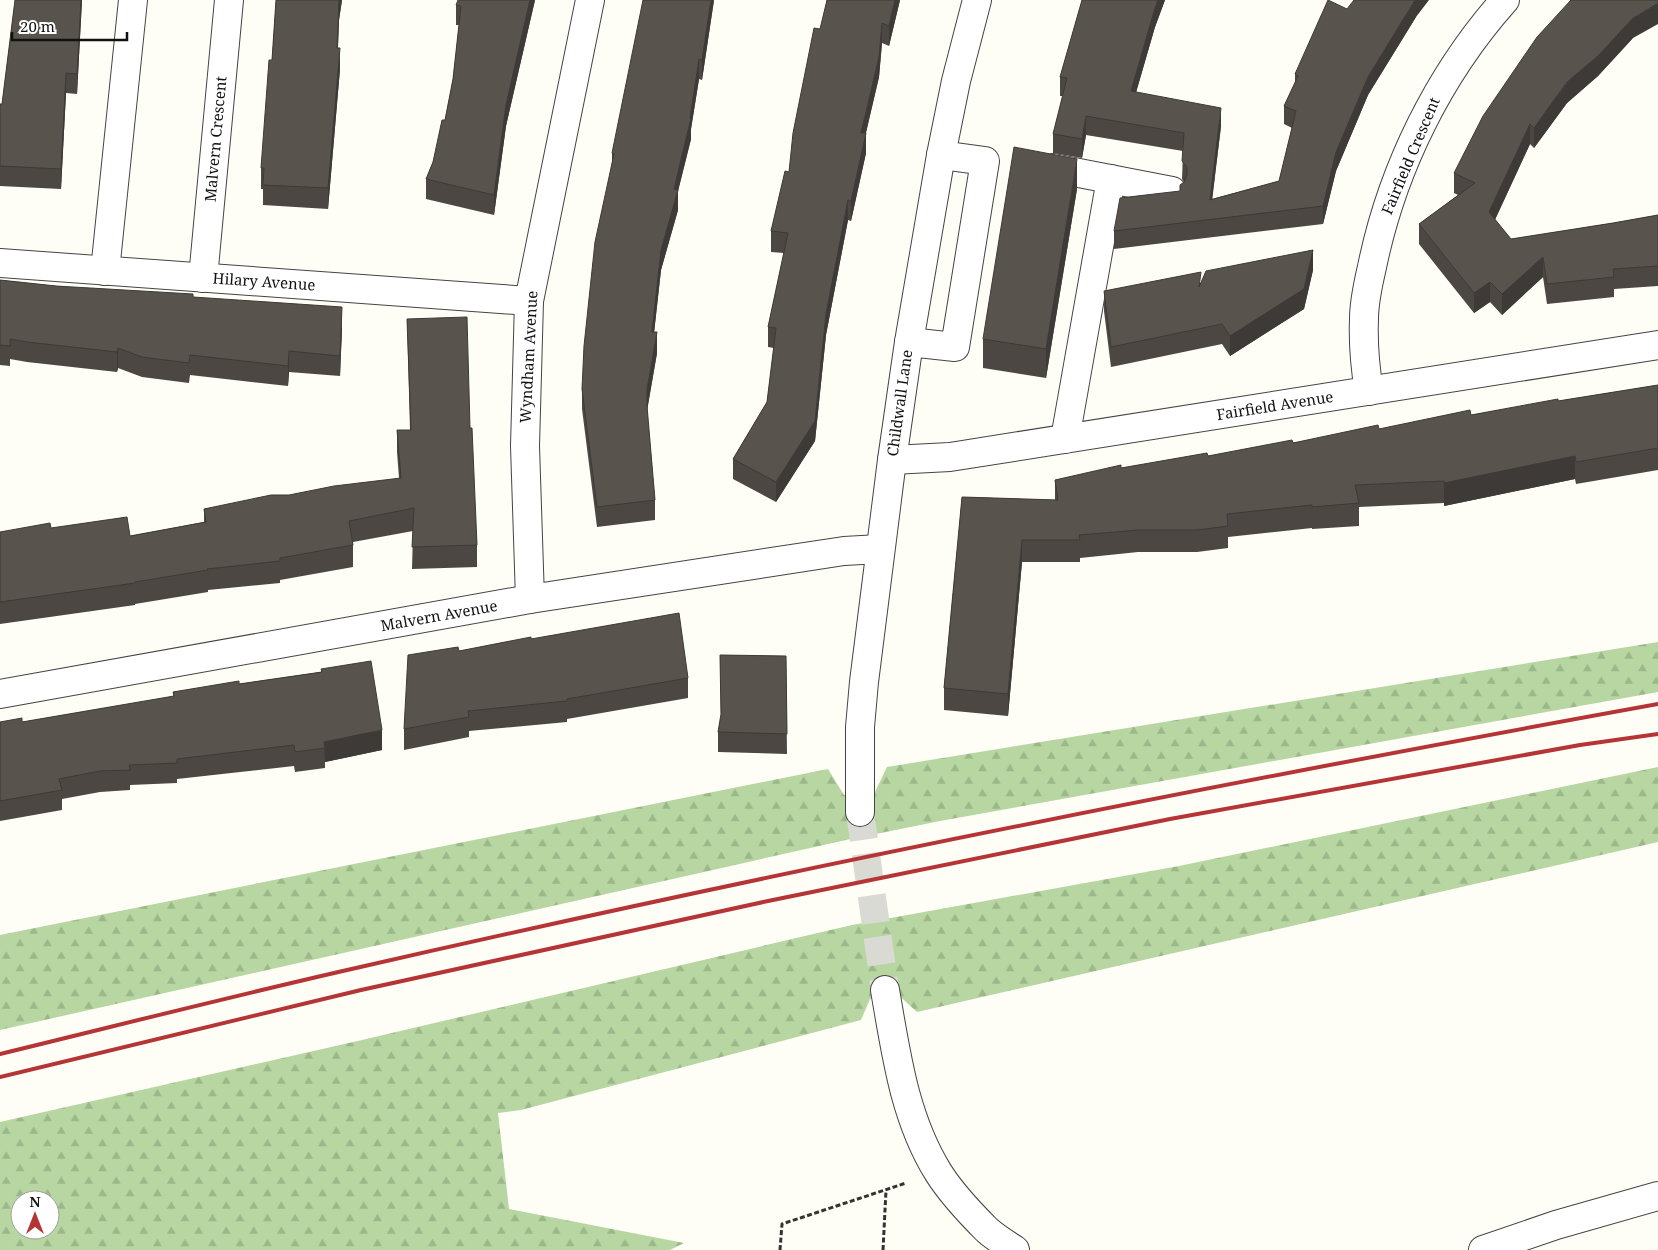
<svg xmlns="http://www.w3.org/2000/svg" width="1658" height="1250" font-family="'Noto Serif',serif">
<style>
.forest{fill:url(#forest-firs);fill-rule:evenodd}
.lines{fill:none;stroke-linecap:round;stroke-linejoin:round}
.minor-tunnel{stroke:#dadad4;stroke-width:28;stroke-dasharray:28 14;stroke-linecap:butt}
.minor-casing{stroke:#444;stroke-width:30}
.path{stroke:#333;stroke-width:3;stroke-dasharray:5 2.5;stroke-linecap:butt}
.minor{stroke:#fff;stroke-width:28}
.rail{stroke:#b53536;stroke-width:4}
.wall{fill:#4d4743}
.shaded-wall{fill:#3e3a37}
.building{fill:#59534e;stroke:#3e3a37}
.labels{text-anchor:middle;stroke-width:5;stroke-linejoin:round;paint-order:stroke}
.street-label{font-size:15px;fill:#111;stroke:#fff}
</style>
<defs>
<pattern id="forest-firs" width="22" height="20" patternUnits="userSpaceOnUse" patternTransform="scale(1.25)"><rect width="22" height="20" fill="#b7d6a2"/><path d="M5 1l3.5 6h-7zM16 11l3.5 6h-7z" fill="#9cb78a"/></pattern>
</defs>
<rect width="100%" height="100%" fill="#fefdf6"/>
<g class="forest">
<path d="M1658 642V692L940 821 846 840 0 1030V935L828 769 844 795 875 792 887 767Z"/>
<path d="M1658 767V842L917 1012 894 991 870 999 861 1020 521 1110 498 1113 509 1209 684 1243 670 1250H0V1122L362 1040 852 925 1179 866ZM20 1200H50V1230H20Z"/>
</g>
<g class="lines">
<path class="minor-tunnel" d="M860 812 885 990"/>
<defs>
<g id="minor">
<path d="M1053 168 1172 191"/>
<path d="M0 263 529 301"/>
<path d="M105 271 133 0"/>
<path d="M203 278 229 0"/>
<path d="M909 342 955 347 985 161 941 155"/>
<path d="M1369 391C1365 367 1363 344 1364 319 1364 302 1368 284 1372 267 1392 169 1439 74 1505 0"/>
<path d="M1065 439 1111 179"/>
<path d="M892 460 950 457 1658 345"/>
<path d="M530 599 525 446 529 301 590 0"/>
<path d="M0 694 530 599 844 551 880 549"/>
<path d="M860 812V727L864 682 892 460 909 342 941 155 956 81 977 0"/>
<path d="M885 990C896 1053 904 1117 938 1172 951 1193 970 1213 987 1230 996 1238 1006 1244 1015 1250"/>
<path d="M1483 1250 1556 1225 1658 1196"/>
</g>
</defs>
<use href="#minor" class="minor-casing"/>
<g class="path">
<path d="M780 1250 782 1224 906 1183"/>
<path d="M883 1250 886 1190"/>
</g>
<use href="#minor" class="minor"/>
<g class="rail">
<path d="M0 1054C119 1025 237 995 356 968 788 869 1222 783 1658 704"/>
<path d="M0 1077 361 990 768 901 1170 819 1580 745 1658 734"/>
</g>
</g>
<g class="wall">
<path d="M15 0H82L77 94 66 93 61 189 0 186V104H2Z"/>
<path d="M276 0H342L339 20 338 48 340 69 328 209 263 205V189H261V168L272 60Z"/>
<path d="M535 0 506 126 494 215 426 199V179L433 162 445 120 453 79 459 25H456V5Z"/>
<path d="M714 0 702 80 699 79 691 129V139L678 191V210L661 270 654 332 657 353 647 410 655 500V520L597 527 582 409V389L612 163V153Z"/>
<path d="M827 0H900L889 46 882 43 879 77 866 133V153L851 221 848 220 826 335 815 441 776 502 733 479V459L767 402 774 348 768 347V327L784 253 771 252V231L789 172Z"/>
<path d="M1082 0H1165L1155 27 1136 92 1221 126 1212 199 1279 181 1292 128 1284 124V106L1295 84V74L1347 9 1416 17 1368 95 1336 171 1323 224 1114 249V231L1180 191 1184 182 1182 179 1183 151 1086 135 1082 158 1053 153V134L1063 96H1060V77Z"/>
<path d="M1633 38 1598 76 1567 103 1534 148 1530 144 1495 220 1511 239 1613 223 1658 215V286L1614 289V297L1547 304 1543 277 1502 315 1490 302 1474 313 1419 244V224L1458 195 1454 193V173Z"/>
<path d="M1077 189 1046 378 983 368V339Z"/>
<path d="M1313 270 1304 309 1230 356 1222 344 1111 367 1104 311V291L1201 283Z"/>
<path d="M0 280 56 286 193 297 342 328 340 376 289 372 288 386 190 375 189 383 142 377 118 368 117 372 27 362 10 359V366L0 365Z"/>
<path d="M407 319 470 428 477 545V567L412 569 413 531 353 542V567L280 580V583L208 590V592L135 604V605L0 624V532L51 528 130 536 204 522V509L399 478 397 452V430H410Z"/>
<path d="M1658 385V470L1576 484 1575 479 1444 506V503L1359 507V526L1312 529V528L1228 537V548L1197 552H1138L1080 558V562H1022L1008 716 944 710V688L962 497 1055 500V480L1121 468 1208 456 1471 415Z"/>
<path d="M531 639 688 678V698L567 719V722L469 731V737L404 750V729L459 651Z"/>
<path d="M720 655 786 656 787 754 718 752V732L721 716Z"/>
<path d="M321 669 382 750 325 762V768L295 772 294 766 177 779V783L130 785V790L100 792 62 799V810L0 821V722H22L173 697V692L239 684 321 672Z"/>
</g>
<g class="shaded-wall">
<path d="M81 0H82L77 94V74Z"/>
<path d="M339 0H342L339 20 337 68Z"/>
<path d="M530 0H535L506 126 494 215V195L506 105Z"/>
<path d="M711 0H714L702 80V60Z"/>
<path d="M895 0H900L889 46V26Z"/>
<path d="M1158 0H1165L1155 27 1131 110V91L1155 8Z"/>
<path d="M1415 0H1429L1416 17 1368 95 1336 171 1323 224V206L1336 152 1368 77Z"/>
<path d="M1658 3V24L1633 38 1598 76 1567 103 1534 148V128L1567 82 1633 18Z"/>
<path d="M882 23V43L879 77 861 153V133Z"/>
<path d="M340 48V69L328 209V188Z"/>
<path d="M699 59V79L691 129V139L678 191V210L661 270 652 352V332L661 250 690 118Z"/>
<path d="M66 73V93L61 189V169Z"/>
<path d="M1221 108V126L1210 218V200Z"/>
<path d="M1086 116V135L1082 158V139Z"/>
<path d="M1530 124V144L1489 232V212Z"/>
<path d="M866 133V153L851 221V201Z"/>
<path d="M1077 159V189L1046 378V349Z"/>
<path d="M848 200V220L826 335 815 441 776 502V482L826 314Z"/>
<path d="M1313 250V270L1304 309 1230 356V336Z"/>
<path d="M1543 257V277L1502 315V294Z"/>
<path d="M1490 282V302L1474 313V293Z"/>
<path d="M342 307V328L340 376V356Z"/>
<path d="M657 332V353L647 411V390Z"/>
<path d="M118 348V368L117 372V352Z"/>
<path d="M289 351V372L288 386V366Z"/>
<path d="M1575 456V479L1444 506V483Z"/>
<path d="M1022 540V562L1008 716V694Z"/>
<path d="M382 730V750L325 762 324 742Z"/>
</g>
<g class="building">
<path d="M15 0H81L77 74 66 73 61 169 0 166V104H2Z"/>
<path d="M276 0H339L337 48H340L328 188 263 185 264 168H261L269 60H272Z"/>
<path d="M458 0H530L506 105 494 195 426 179 433 162 442 120H445L453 79 461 6 456 5Z"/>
<path d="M643 0H711L702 60 699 59 690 118H691L674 189 678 190 661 250 652 332H657L647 390V406L655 500 597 507 582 389 584 346 595 242 614 154 612 153Z"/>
<path d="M827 0H895L889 26 882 23 879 57 861 133H866L851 201 848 200 826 314 815 421 776 482 733 459 767 402 776 328 768 327 788 233 771 231 785 171 789 172 793 133 814 28 820 29Z"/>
<path d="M1082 0H1158L1155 8 1131 91 1221 108 1210 200 1279 181 1296 111 1284 106 1298 76 1295 74 1328 0 1347 9 1354 0H1415L1368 77 1336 152 1323 206 1114 231 1120 198 1180 191V185L1184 182 1187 175V167L1182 161 1184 133 1086 116 1082 139 1053 134 1067 78 1060 77Z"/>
<path d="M1571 0H1658V3L1633 18 1598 56 1567 82 1534 128 1530 124 1489 212 1511 239 1613 223 1658 215V266L1613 269 1614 277 1547 284 1543 257 1502 294 1490 282 1474 293 1419 224 1475 183 1454 173 1483 116 1537 37Z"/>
<path d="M1014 147 1077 159 1046 349 983 339Z"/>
<path d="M1313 250 1304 289 1230 336 1222 324 1111 347 1104 291 1201 272 1199 287 1206 271Z"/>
<path d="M0 280 56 286 193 294V297L342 307 340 356 289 351 288 366 190 355 189 363 142 357 118 348 117 352 27 342 10 339V346L0 345Z"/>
<path d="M467 317 470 428H472L477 545 412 547 414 508 349 521 353 545 280 558V561L207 569 208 570 135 582V583L0 602V532L50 523 51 528 127 517 130 536 206 522 204 509 271 495H289L334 486 401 478 397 430H411L407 319Z"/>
<path d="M1658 385V448L1576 462 1575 456 1444 483V481L1355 485 1359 503 1312 507V505L1227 514 1228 526 1197 530H1138L1079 535 1080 540H1022L1008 694 944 688 962 497 1058 500 1055 480 1121 465V468L1207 453 1208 456 1292 440 1293 443 1378 425 1379 429 1470 410 1471 415 1558 399V401Z"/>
<path d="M679 613 688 678 567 699V701L468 711 469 717 404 729 408 655 458 647 459 651 531 637V639Z"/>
<path d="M720 655 786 656 787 734 718 732 721 714Z"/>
<path d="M371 661 382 730 324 742 325 748 295 752 294 745 177 759V763L129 765 130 770 100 771 59 779 62 790 0 801V722L22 718V722L174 696 173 692 239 681V684L322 672 321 669Z"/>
</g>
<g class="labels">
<g class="street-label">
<text transform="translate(216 139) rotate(-85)" y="5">Malvern Crescent</text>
<text transform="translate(1411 156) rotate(-67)" y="5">Fairfield Crescent</text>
<text transform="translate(264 282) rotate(4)" y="5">Hilary Avenue</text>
<text transform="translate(529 357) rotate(-87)" y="5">Wyndham Avenue</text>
<text transform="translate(900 403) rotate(-82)" y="5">Childwall Lane</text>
<text transform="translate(1275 406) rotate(-9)" y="5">Fairfield Avenue</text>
<text transform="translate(439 616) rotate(-10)" y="5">Malvern Avenue</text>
</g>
</g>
<g transform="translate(35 1215)"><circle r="24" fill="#ffffff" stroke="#a0a0a0"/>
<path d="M0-4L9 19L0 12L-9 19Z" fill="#b53536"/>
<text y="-8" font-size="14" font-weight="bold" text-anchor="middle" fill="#111111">N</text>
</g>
<path d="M12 32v8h115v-8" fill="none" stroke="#111111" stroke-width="2.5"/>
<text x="20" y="32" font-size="15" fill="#111111" stroke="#ffffff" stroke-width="4" paint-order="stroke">20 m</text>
</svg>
